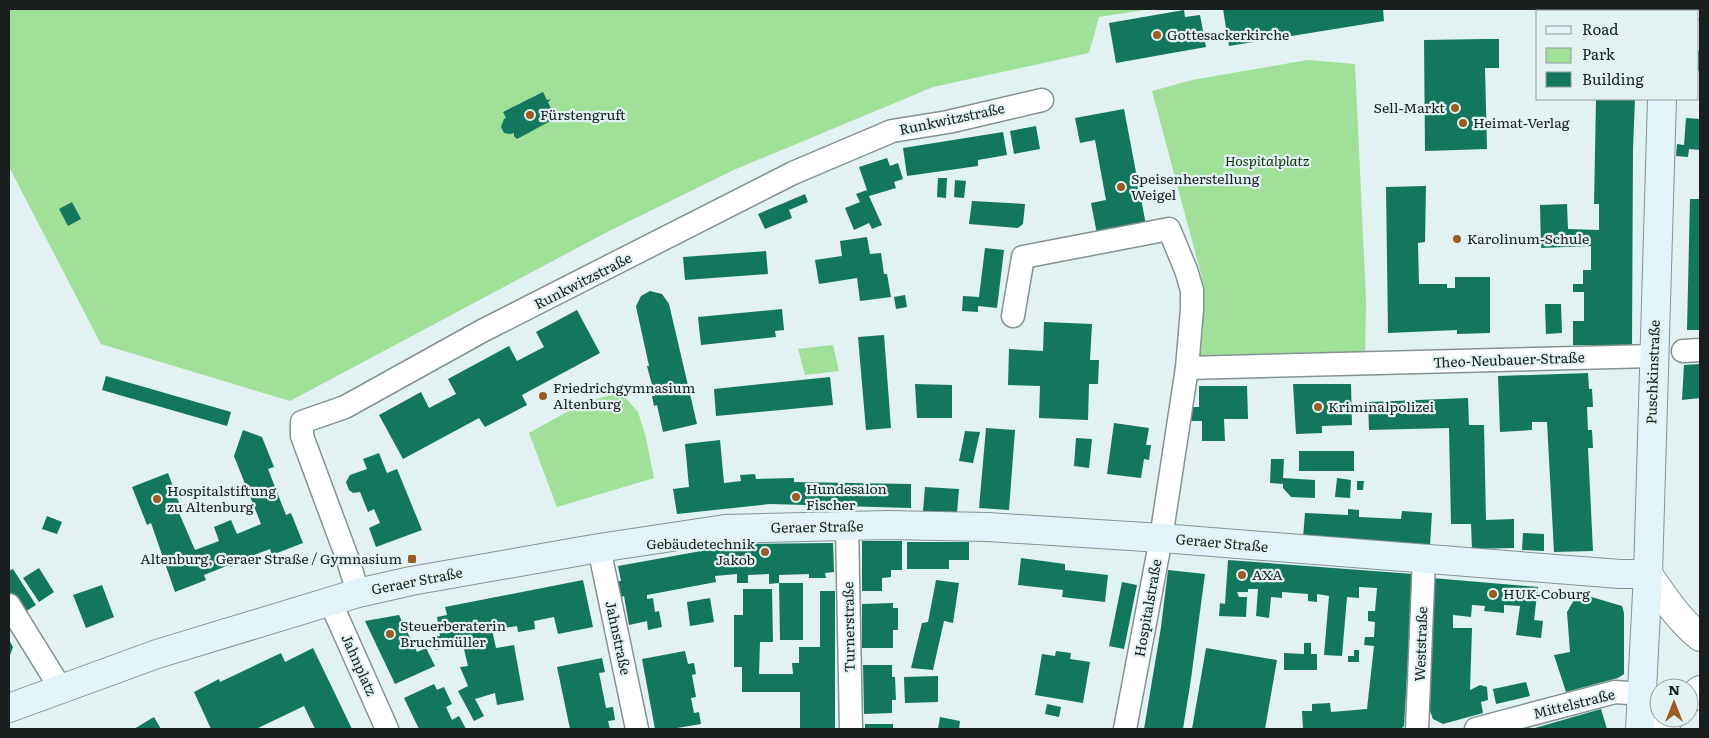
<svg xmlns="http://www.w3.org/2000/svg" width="1709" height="738" font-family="Literata,serif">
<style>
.green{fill:#a0e098}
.building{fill:#13775d}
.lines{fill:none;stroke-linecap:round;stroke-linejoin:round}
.minor-casing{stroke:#849292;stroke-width:25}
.tertiary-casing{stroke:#849292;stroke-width:30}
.secondary-casing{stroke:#849292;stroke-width:30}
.minor{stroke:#fff;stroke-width:22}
.tertiary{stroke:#fff;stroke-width:28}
.secondary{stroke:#e2f3fa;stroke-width:28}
.poi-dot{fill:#9b5b24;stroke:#e2f1f1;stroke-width:2}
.labels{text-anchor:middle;stroke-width:4.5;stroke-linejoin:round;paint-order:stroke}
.poi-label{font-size:14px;fill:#191e1e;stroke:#e2f1f1;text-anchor:start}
.street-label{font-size:14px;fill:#191e1e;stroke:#e2f1f1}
.park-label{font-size:14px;font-style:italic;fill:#0c3808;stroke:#e2f1f1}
</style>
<rect width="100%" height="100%" fill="#e2f1f1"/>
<g class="green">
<path d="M9 9H1151L1099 17 1089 53 933 87 736 169 609 231 290 401 101 344 9 167Z"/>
<path d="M1308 60 1355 64 1366 300 1365 356H1198L1203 315 1202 278 1152 91 1192 80Z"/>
<path d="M833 345 839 371 805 375 798 349Z"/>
<path d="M622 394 638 412 646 438 654 478 557 507 529 433C558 418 589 396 622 394Z"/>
</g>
<g class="building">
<path d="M1223 9H1383L1384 21 1229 46Z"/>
<path d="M1590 9H1637V11H1591Z"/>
<path d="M1184 10 1185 17 1200 15 1206 47 1116 63 1109 23Z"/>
<path d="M1485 39H1499V68H1485L1487 149 1425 151 1424 40Z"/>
<rect x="1698" y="51" width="2" height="20"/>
<path d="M543 92 547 100 551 99 548 102 556 119H554L517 139 514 136V133L510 134 504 133 501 127 504 119 506 118 503 112Z"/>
<path d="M1596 99H1635L1633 148 1632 345H1573V321H1584V292H1573V284H1583V270H1591V246L1541 248 1540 205 1567 204 1568 229 1599 230V204H1594Z"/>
<path d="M1124 109 1146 225 1097 234 1091 203 1106 200 1095 140 1080 143 1075 118Z"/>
<path d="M1686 118 1700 119V150L1689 149 1688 157 1676 156 1677 144 1684 145Z"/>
<path d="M1036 126 1040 149 1014 154 1010 131Z"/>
<path d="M1003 132 1007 155 978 160V166L907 176 903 148Z"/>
<path d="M887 158 890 166 898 163 903 179 894 182 896 188 869 196 882 225 872 229 869 223 854 230 845 208 860 202 856 194 867 190 859 167Z"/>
<path d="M938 178H947L946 198 937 197Z"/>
<path d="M955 180 966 181 964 198 954 197Z"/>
<path d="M1426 186 1425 242 1418 243 1419 284H1447V288H1455V277H1490V333L1457 334V330L1388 333 1386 187Z"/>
<path d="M805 194 808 202 789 210 792 218 765 229 758 214Z"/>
<path d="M1690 199H1700V330H1687Z"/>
<path d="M972 201 1025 204 1023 224 1018 228 969 224Z"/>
<path d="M72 202 81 219 68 226 59 209Z"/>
<path d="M867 237 870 254 881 253 884 274H887L891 297 860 301 857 278 819 284 815 260 842 256 840 241Z"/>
<path d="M985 248 1004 250 997 308 978 306V312L962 311 963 296 979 297Z"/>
<path d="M766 251 768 274 685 280 683 257Z"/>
<path d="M650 291 662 294 669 304 697 424 663 432 657 405 654 406 652 396H655L648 370 647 366H649L637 311 636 306 641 296Z"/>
<path d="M905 295 907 307 896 309 894 297Z"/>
<path d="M1545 304H1561L1562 333 1546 334Z"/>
<path d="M782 309 784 330 775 331 776 337 701 345 698 317Z"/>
<path d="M577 310 600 353 522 395 527 405 485 427 479 418 403 459 379 415 421 392 429 408 456 394 448 379 509 346 517 361 544 347 536 332Z"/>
<path d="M1044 322 1092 324 1090 360H1099L1098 384H1089L1088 420 1039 418 1040 386 1008 385 1009 349 1043 351Z"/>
<path d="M884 335 891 428 866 430 858 337Z"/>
<path d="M1700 364V398L1682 400 1684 365Z"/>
<path d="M1588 373 1589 389H1592L1593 407H1587L1588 430H1592L1593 448H1588L1593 551 1554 552 1547 422H1532V430L1500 432 1498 376Z"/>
<path d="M106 376 231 412 227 426 102 390Z"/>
<path d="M830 377 833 405 716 416 714 389Z"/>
<path d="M915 384 952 385V418H917Z"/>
<path d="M1293 384H1351L1352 425 1322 426V433L1296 434Z"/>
<path d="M1199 386H1247L1248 419H1224L1225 441H1202V421H1191L1193 407H1199Z"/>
<path d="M1468 398 1469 425H1484L1486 520 1514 519V548L1472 549 1471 524H1451L1449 428 1369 430 1368 402Z"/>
<path d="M1114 423 1149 428 1146 445H1151L1149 460 1144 459 1141 478 1107 474Z"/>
<path d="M986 428 1015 430 1009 510 979 508Z"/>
<path d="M243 430 262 437 274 467 268 469 286 515 291 513 303 543 272 555 270 549 246 558 247 561 230 567 229 565 204 575 206 580 175 592 151 523 147 525 132 487 168 473 182 511 179 513 195 550 219 541 214 527 231 520 237 534 261 524 234 456Z"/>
<path d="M965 431 980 432 973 463 959 461Z"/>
<path d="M1076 438 1092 439 1089 468 1074 466Z"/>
<path d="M720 440 724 483 741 481 740 475 755 474 756 479 794 478V482L911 484V508L770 504 677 514 673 489 689 487 685 444Z"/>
<rect x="1299" y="451" width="55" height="20"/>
<path d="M379 453 387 473 397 469 422 530 376 547 369 528 380 523 374 509 368 512 360 492 353 493 349 490 346 482 350 475 367 469 363 459Z"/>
<path d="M1271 459H1284L1283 478 1315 480V498L1291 497 1283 488V484L1270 483Z"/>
<path d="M1337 478 1351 480 1350 498 1335 497Z"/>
<path d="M1357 481H1364L1363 490H1357Z"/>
<path d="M925 487 959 489 957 513 923 511Z"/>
<path d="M1348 509 1359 510V517L1401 519 1402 511 1432 513 1430 545 1303 538 1305 513 1348 515Z"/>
<path d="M47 516 62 522 57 534 42 529Z"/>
<path d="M1523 533 1544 534V551L1522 550Z"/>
<path d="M862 541H902V570H891V577L882 578V591H862Z"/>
<path d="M907 542H969V560H949V569H907Z"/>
<path d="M833 543 834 572 825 573 826 578H809V574L779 575V583L769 584V574L748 575V583H737V574L715 576 716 582 647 595V599L653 598 655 612 659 611 662 627 648 630 647 621 629 625 624 596 621 597 618 581H621L618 566 740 544Z"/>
<path d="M1021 558 1065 564V570L1108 575 1105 602 1062 597 1063 590 1018 585Z"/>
<path d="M1228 560 1413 574 1404 726 1401 729H1303L1302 711H1312V704L1330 703 1331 712 1367 709 1374 646 1364 645 1365 637H1374L1375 622 1368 621V611H1375L1377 588 1359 587V598L1347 597 1342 656 1324 655 1329 596 1317 594V602L1308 601V594L1282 592V598L1271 597 1269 618 1256 616 1258 589H1248V592H1237L1239 597H1247L1246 617 1219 616 1220 603 1225 604Z"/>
<path d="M39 568 54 592 39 602 23 578Z"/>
<path d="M13 569 36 605 20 615 9 596V571Z"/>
<path d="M1168 570 1205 574 1191 679 1183 729H1144L1161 627Z"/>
<path d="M1432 578 1538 587 1534 620 1543 621 1541 638 1516 635 1520 606 1504 605V613L1484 611 1485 606 1472 605 1471 617 1453 615V628H1472L1470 690 1480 685 1487 687 1488 700 1481 702 1483 713 1443 724 1433 719 1428 706Z"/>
<path d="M583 580 593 627 558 634 554 617 534 621 535 629 518 632 517 626 492 630 496 648 514 645 524 700 497 705 495 693 475 699 484 716 474 721 458 691 468 686 460 667 468 666 463 645 435 650 433 637 440 636 437 617 447 615 445 607Z"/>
<path d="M936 580 959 583 953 623 944 621 933 670 911 668 922 623 928 622Z"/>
<path d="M1122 582 1137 585 1124 649 1109 646Z"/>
<path d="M779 583H803V640H780Z"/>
<path d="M102 585 114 617 86 628 73 595Z"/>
<path d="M743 589H772L773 642H760L759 674H793L792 663H799V647H820V591H835V729H800V692H742V667H734V615H743Z"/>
<path d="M1578 593 1622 606 1624 613V674L1618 678 1566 692 1554 655 1570 652 1567 612Z"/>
<path d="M710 598 714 622 690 626 687 602Z"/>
<path d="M893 603V608H898V630H893V648H862V604Z"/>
<path d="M399 615 417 652 426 648 435 666 395 684 365 621Z"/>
<path d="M9 640 13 647 9 658Z"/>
<path d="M1304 643H1311V654H1317V670H1284V653L1304 654Z"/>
<path d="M313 648 352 729H315L304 706 256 729H211L194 692 219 679 220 682 281 653 285 662Z"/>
<path d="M1206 648 1277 660 1265 729H1192Z"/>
<path d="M1354 650H1359V662H1348V656H1354Z"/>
<path d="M685 651 688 664 694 663 696 674 692 675 696 697 691 698 694 713 699 712 701 724 671 729H655L642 659Z"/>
<path d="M1056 651 1071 653 1070 659 1090 662 1083 703 1035 695 1042 654 1055 656Z"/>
<path d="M602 658 605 672 599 673 606 708 613 707 615 720 608 721 610 729H570L557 667Z"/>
<path d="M863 665H892V677H895L896 700H892V713L864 714Z"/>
<path d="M938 676V702L905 703 904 677Z"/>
<path d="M1526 682 1530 696 1496 704 1493 689Z"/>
<path d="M434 684 437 690 444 687 452 704 446 707 452 720 459 716 466 729H419L404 698Z"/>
<path d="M1047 704 1061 707 1059 717 1045 714Z"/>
<path d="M1601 709 1607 729H1536L1535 728Z"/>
<path d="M154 717 161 729H134Z"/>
<path d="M940 717 960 721 959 729H938Z"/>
<rect x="865" y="724" width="28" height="5"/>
</g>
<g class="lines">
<defs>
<g id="minor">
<path d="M1690 11 1691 9"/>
<path d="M1013 316 1023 257 1169 229 1186 270 1192 290V309L1187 368 1161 538 1125 729"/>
<path d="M1683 351 1700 350"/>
<path d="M1187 368 1654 356"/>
<path d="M847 526 851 729"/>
<path d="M599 548 637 729"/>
<path d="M358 593 348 560 302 436V422L345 407 482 331 793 173 892 131 948 122 1042 100"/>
<path d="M330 601 387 729"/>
<path d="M9 605 61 689"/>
<path d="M1417 729 1424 559"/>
<path d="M1476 729 1615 692 1643 694"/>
</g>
<g id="tertiary">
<path d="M1648 574C1664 597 1678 619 1700 637"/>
<path d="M1689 699 1700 690"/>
<path d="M1662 729 1669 718"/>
</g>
<g id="secondary">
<path d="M1663 11V9"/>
<path d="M9 708 157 654 358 593 411 581 599 548 725 529 887 525 988 527 1161 538 1620 574H1648"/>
<path d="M1640 729 1648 574 1662 99"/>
</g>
</defs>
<use href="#minor" class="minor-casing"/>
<use href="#tertiary" class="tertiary-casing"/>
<use href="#secondary" class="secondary-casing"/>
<use href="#minor" class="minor"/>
<use href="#tertiary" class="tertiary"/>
<use href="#secondary" class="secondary"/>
</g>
<g class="poi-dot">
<circle cx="1157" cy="35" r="5"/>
<circle cx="1455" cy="108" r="5"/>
<circle cx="530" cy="115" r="5"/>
<circle cx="1463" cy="123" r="5"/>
<circle cx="1121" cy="187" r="5"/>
<circle cx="1457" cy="239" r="5"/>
<circle cx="543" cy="396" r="5"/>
<circle cx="1318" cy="407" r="5"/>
<circle cx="796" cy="497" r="5"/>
<circle cx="157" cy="499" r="5"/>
<circle cx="765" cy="552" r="5"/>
<rect x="407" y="554" width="10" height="10" rx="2.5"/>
<circle cx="1242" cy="575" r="5"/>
<circle cx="1493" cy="594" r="5"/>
<circle cx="390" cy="634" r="5"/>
</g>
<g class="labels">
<g class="poi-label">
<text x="1167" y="40">Gottesackerkirche</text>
<text x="1445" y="113" text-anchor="end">Sell-Markt</text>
<text x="540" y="120">Fürstengruft</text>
<text x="1473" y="128">Heimat-Verlag</text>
<text x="1131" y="184">Speisenherstellung<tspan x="1131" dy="16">Weigel</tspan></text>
<text x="1467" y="244">Karolinum-Schule</text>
<text x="553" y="393">Friedrichgymnasium<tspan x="553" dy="16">Altenburg</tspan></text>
<text x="1328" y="412">Kriminalpolizei</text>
<text x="806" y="494">Hundesalon<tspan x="806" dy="16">Fischer</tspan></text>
<text x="167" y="496">Hospitalstiftung<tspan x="167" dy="16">zu Altenburg</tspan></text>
<text x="755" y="549" text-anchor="end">Gebäudetechnik<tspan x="755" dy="16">Jakob</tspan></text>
<text x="402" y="564" text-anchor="end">Altenburg, Geraer Straße / Gymnasium</text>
<text x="1252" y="580">AXA</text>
<text x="1503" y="599">HUK-Coburg</text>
<text x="400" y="631">Steuerberaterin<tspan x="400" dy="16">Bruchmüller</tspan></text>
</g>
<g class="street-label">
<text transform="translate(952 119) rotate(-12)" y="5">Runkwitzstraße</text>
<text transform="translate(583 281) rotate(-27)" y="5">Runkwitzstraße</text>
<text transform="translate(1509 360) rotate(-2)" y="5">Theo-Neubauer-Straße</text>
<text transform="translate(1653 372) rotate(-88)" y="5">Puschkinstraße</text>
<text transform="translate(817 527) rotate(-1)" y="5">Geraer Straße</text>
<text transform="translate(1222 543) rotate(5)" y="5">Geraer Straße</text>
<text transform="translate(417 581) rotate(-11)" y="5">Geraer Straße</text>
<text transform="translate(1148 608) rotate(-80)" y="5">Hospitalstraße</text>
<text transform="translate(849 627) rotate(-91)" y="5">Turnerstraße</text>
<text transform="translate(618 638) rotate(78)" y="5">Jahnstraße</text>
<text transform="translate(1421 644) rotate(-88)" y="5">Weststraße</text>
<text transform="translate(359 665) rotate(66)" y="5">Jahnplatz</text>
<text transform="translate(1574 704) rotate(-14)" y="5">Mittelstraße</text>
</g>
<g class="park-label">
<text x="1267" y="166">Hospitalplatz</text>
</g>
</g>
<rect width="1709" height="738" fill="none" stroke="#191e1e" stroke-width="20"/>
<rect x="1536" y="10" width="162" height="90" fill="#e2f1f1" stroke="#929d9d"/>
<rect x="1546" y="26" width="25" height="8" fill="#e2f3fa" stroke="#929d9d"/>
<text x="1582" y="35" font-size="15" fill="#191e1e">Road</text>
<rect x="1546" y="48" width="25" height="15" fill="#a0e098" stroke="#929d9d"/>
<text x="1582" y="60" font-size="15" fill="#191e1e">Park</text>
<rect x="1546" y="72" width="25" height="15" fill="#13775d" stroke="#929d9d"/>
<text x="1582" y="85" font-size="15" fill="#191e1e">Building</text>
<g transform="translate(1674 703)"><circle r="24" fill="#e2f1f1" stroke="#929d9d"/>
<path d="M0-4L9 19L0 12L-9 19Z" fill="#9b5b24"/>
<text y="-8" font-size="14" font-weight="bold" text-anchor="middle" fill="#191e1e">N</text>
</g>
</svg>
